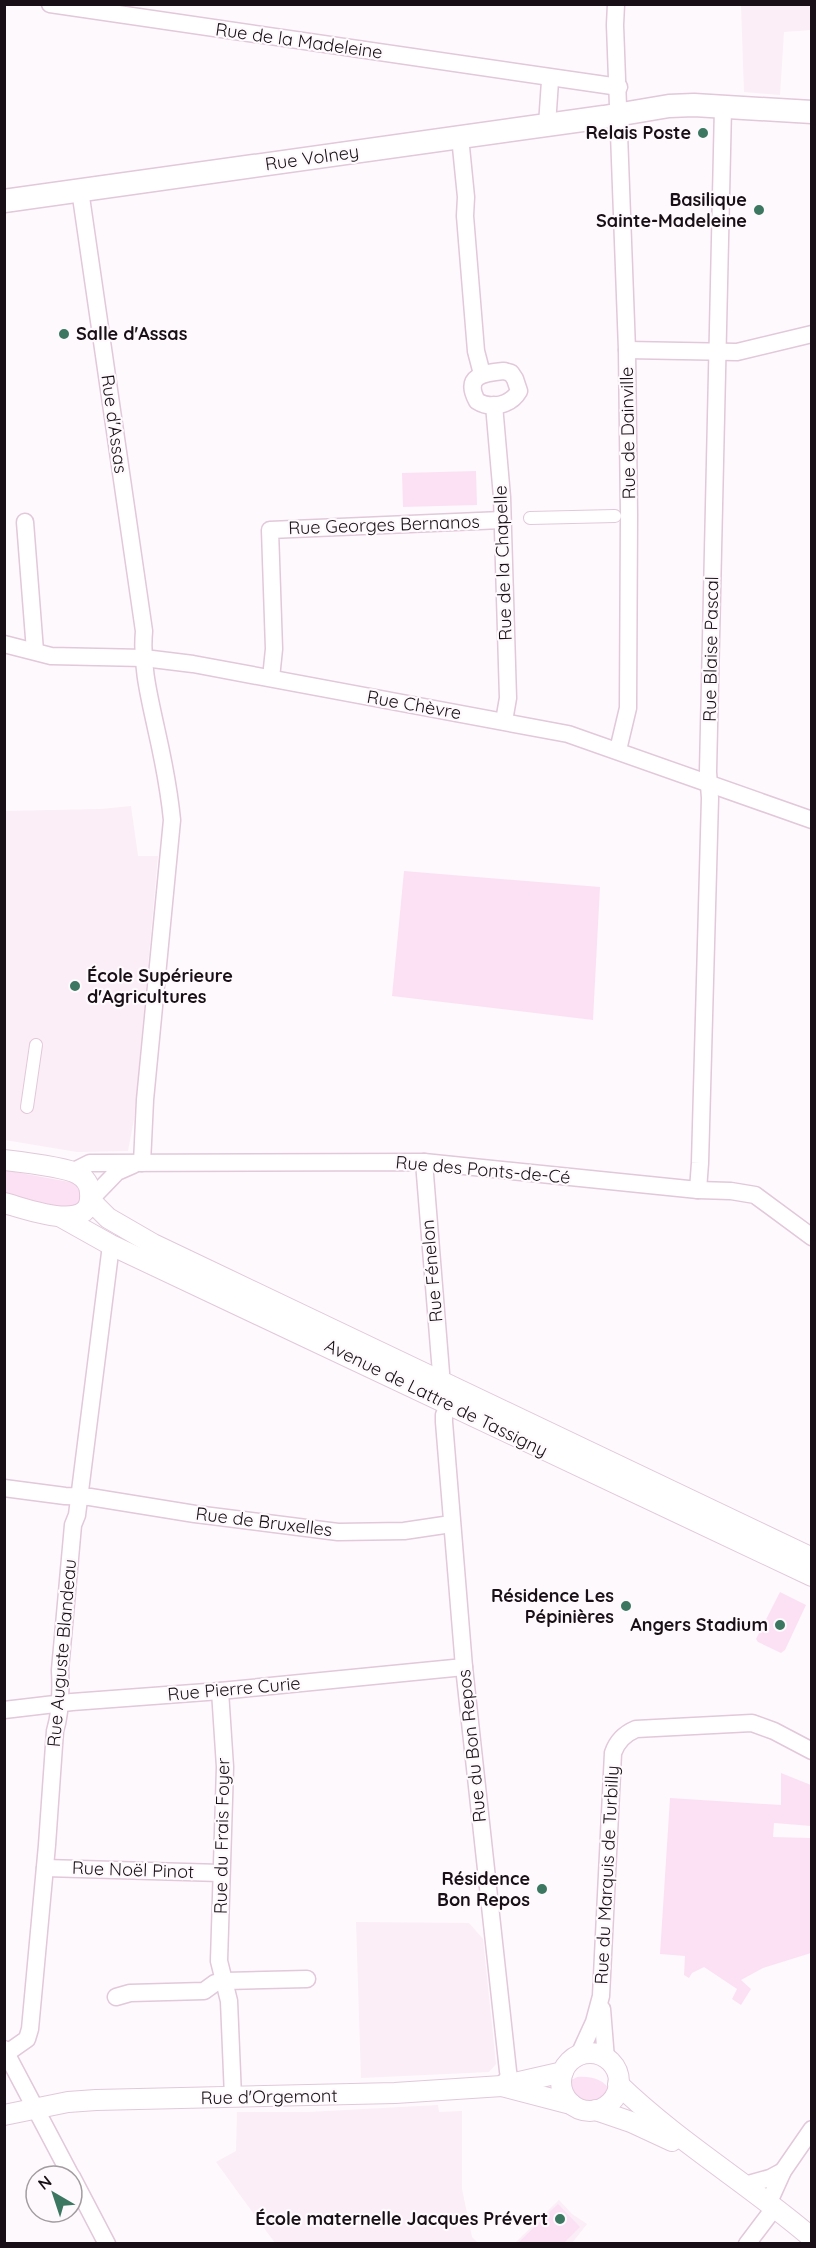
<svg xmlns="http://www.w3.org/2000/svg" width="816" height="2248" font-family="Quicksand,sans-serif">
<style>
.built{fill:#fbeef7}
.green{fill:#fce1f4}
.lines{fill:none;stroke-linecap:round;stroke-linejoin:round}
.pedestrian-casing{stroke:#e2c8da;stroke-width:14}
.minor-casing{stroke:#e2c8da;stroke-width:19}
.tertiary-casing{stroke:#e2c8da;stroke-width:22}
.secondary-casing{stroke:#e2c8da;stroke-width:25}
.pedestrian{stroke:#fff;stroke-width:12}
.minor{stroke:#fff;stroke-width:16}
.tertiary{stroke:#fff;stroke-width:20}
.secondary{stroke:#fff;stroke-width:22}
.poi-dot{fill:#3c7762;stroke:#fef9fc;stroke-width:2}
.labels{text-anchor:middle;stroke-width:4.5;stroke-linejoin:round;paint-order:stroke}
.street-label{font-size:18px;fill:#181016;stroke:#fef9fc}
.poi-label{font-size:18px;font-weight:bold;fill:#181016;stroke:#fef9fc;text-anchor:end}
</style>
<rect width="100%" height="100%" fill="#fef9fc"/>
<g class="built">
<path d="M741 5H811V30L784 32 780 95 744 92Z"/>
<path d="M131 806 138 856H158L134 1119 128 1151 77 1152 5 1140 4 811 101 809Z"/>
<path d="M356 1922 469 1923 483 1939 496 2064 489 2072 361 2078Z"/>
<path d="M438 2105 439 2112 462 2111V2189L472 2237 478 2243H275L216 2162 236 2151 237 2112H309Z"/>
<path d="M559 2200 572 2214 587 2224 572 2243 514 2244Z"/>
</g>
<g class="green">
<path d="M476 471 477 505 403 507 402 473Z"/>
<path d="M404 871 600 887 593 1020 392 996Z"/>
<path d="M4 1170 75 1183 82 1195 79 1204 62 1210 5 1193Z"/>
<path d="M780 1592 806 1605 785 1650 781 1653 758 1642 756 1639Z"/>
<path d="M781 1773 811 1785V1826L774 1823 773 1837 811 1838V1953L763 1968 741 1980 751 1989 741 2005 732 1999 737 1989 704 1967 692 1973 689 1978 684 1975 685 1956 660 1954 670 1798 781 1805Z"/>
<path d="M577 2077C591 2076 604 2079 611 2092 598 2114 569 2109 566 2083Z"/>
<path d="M558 2204 580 2227 564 2243H518Z"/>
</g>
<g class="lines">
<defs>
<g id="pedestrian">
<path d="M530 518 615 516"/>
<path d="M27 1107 36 1045"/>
</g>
<g id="minor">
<path d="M50 4 619 87"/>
<path d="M616 4 615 25 627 350 629 515 628 708 618 750"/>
<path d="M547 125 550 81 548 77"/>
<path d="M460 137 466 197 465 216 476 351 482 374"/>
<path d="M80 190 144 631C141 664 149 696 156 728 163 759 169 789 172 820L145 1100 142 1163"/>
<path d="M627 350 737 352 812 334"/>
<path d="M504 371 511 373 515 379 519 391C511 405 491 410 477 401 463 375 485 373 504 371Z"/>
<path d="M494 405 502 497 508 698 504 721"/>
<path d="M25 522 35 651"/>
<path d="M4 644 51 656 144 658 193 664 568 734 812 820"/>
<path d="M271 678 274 649 270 530 502 520"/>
<path d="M424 1162 441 1373 437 1380"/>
<path d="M72 1172 90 1163 424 1162 698 1190 731 1191 755 1195 812 1237"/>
<path d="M698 1190 700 1163 710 798 708 772 723 107"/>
<path d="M90 1200 117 1172 133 1165"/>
<path d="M449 1404 444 1415V1422L464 1667 508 2071 509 2076 502 2086"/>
<path d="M4 1488 65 1496 90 1497 195 1514 338 1532 404 1531 451 1524"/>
<path d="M220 1691 225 1767 219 1961 229 2001 233 2097"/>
<path d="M4 1710 72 1702 220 1691 464 1667"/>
<path d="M45 1868 221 1873"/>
<path d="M116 1997 130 1993 204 1991 215 1983 225 1981 307 1979"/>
<path d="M602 2009 606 2059"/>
<path d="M4 2049 71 2176"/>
<path d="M7 2053 27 2039 30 2029 47 1845 55 1731C61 1712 61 1690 60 1670L73 1525 77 1515 111 1245"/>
<path d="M578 2057 594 2022 601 1996 613 1753C617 1741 624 1734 636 1729L752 1723 774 1731 812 1751"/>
<path d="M72 2177 107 2244"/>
<path d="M745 2185 770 2178 783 2171"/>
<path d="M769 2202 783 2171 812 2129"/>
<path d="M747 2244 775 2207"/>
</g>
<g id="tertiary">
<path d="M4 1160C21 1162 65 1167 78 1174 85 1178 90 1185 90 1193 94 1236 25 1208 4 1203"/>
<path d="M90 1200 108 1218 153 1244 812 1558"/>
<path d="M61 1217 111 1245 812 1576"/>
<circle cx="590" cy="2082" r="29"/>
<path d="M618 2084C678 2142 749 2184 812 2238"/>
<path d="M502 2086 571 2104"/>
<path d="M596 2110 631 2122 672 2141"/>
<path d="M4 2115 68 2102 96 2100 395 2093 502 2086 563 2072"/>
</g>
<path id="secondary" d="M4 201 604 117 669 106 694 105 812 112"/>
</defs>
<use href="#pedestrian" class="pedestrian-casing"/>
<use href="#minor" class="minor-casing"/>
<use href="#tertiary" class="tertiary-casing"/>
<use href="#secondary" class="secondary-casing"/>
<use href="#pedestrian" class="pedestrian"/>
<use href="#minor" class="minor"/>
<use href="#tertiary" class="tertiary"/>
<use href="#secondary" class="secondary"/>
</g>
<g class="poi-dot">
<circle cx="703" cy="133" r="6"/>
<circle cx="759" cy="210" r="6"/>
<circle cx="64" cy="334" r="6"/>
<circle cx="75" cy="986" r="6"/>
<circle cx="626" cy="1606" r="6"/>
<circle cx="780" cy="1625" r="6"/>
<circle cx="542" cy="1889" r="6"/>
<circle cx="560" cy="2219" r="6"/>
</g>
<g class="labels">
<g class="street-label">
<text transform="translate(299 41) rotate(8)" y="6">Rue de la Madeleine</text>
<text transform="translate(312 158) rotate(-8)" y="6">Rue Volney</text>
<text transform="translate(114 424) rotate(82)" y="6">Rue d'Assas</text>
<text transform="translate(628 433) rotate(-91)" y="6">Rue de Dainville</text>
<text transform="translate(384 525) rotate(-2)" y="6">Rue Georges Bernanos</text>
<text transform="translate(503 563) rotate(-92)" y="6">Rue de la Chapelle</text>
<text transform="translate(711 649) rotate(-89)" y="6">Rue Blaise Pascal</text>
<text transform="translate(414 705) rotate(10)" y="6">Rue Chèvre</text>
<text transform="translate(483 1170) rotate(5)" y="6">Rue des Ponts-de-Cé</text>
<text transform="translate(432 1271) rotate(-95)" y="6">Rue Fénelon</text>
<text transform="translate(436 1398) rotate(26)" y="6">Avenue de Lattre de Tassigny</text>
<text transform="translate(264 1522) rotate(7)" y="6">Rue de Bruxelles</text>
<text transform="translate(62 1653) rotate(-85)" y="6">Rue Auguste Blandeau</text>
<text transform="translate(234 1689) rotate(-5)" y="6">Rue Pierre Curie</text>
<text transform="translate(472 1746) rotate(-96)" y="6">Rue du Bon Repos</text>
<text transform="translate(222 1836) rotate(-89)" y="6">Rue du Frais Foyer</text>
<text transform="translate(133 1870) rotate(2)" y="6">Rue Noël Pinot</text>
<text transform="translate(607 1875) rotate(-87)" y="6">Rue du Marquis de Turbilly</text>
<text transform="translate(269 2097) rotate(-1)" y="6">Rue d'Orgemont</text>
</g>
<g class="poi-label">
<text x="691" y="139">Relais Poste</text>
<text x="747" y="206">Basilique<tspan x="747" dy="21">Sainte-Madeleine</tspan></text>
<text x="76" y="340" text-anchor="start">Salle d'Assas</text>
<text x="87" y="982" text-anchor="start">École Supérieure<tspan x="87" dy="21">d'Agricultures</tspan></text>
<text x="614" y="1602">Résidence Les<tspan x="614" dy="21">Pépinières</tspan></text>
<text x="768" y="1631">Angers Stadium</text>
<text x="530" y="1885">Résidence<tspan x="530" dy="21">Bon Repos</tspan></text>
<text x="548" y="2225">École maternelle Jacques Prévert</text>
</g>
</g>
<rect width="816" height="2248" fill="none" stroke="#181016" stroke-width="12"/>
<g transform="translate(54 2194) rotate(321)"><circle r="28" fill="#fef9fc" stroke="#a29ca0" stroke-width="1.5"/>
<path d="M0-4.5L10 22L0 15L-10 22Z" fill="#3c7762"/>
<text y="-9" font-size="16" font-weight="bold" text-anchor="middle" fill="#181016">N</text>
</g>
</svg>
